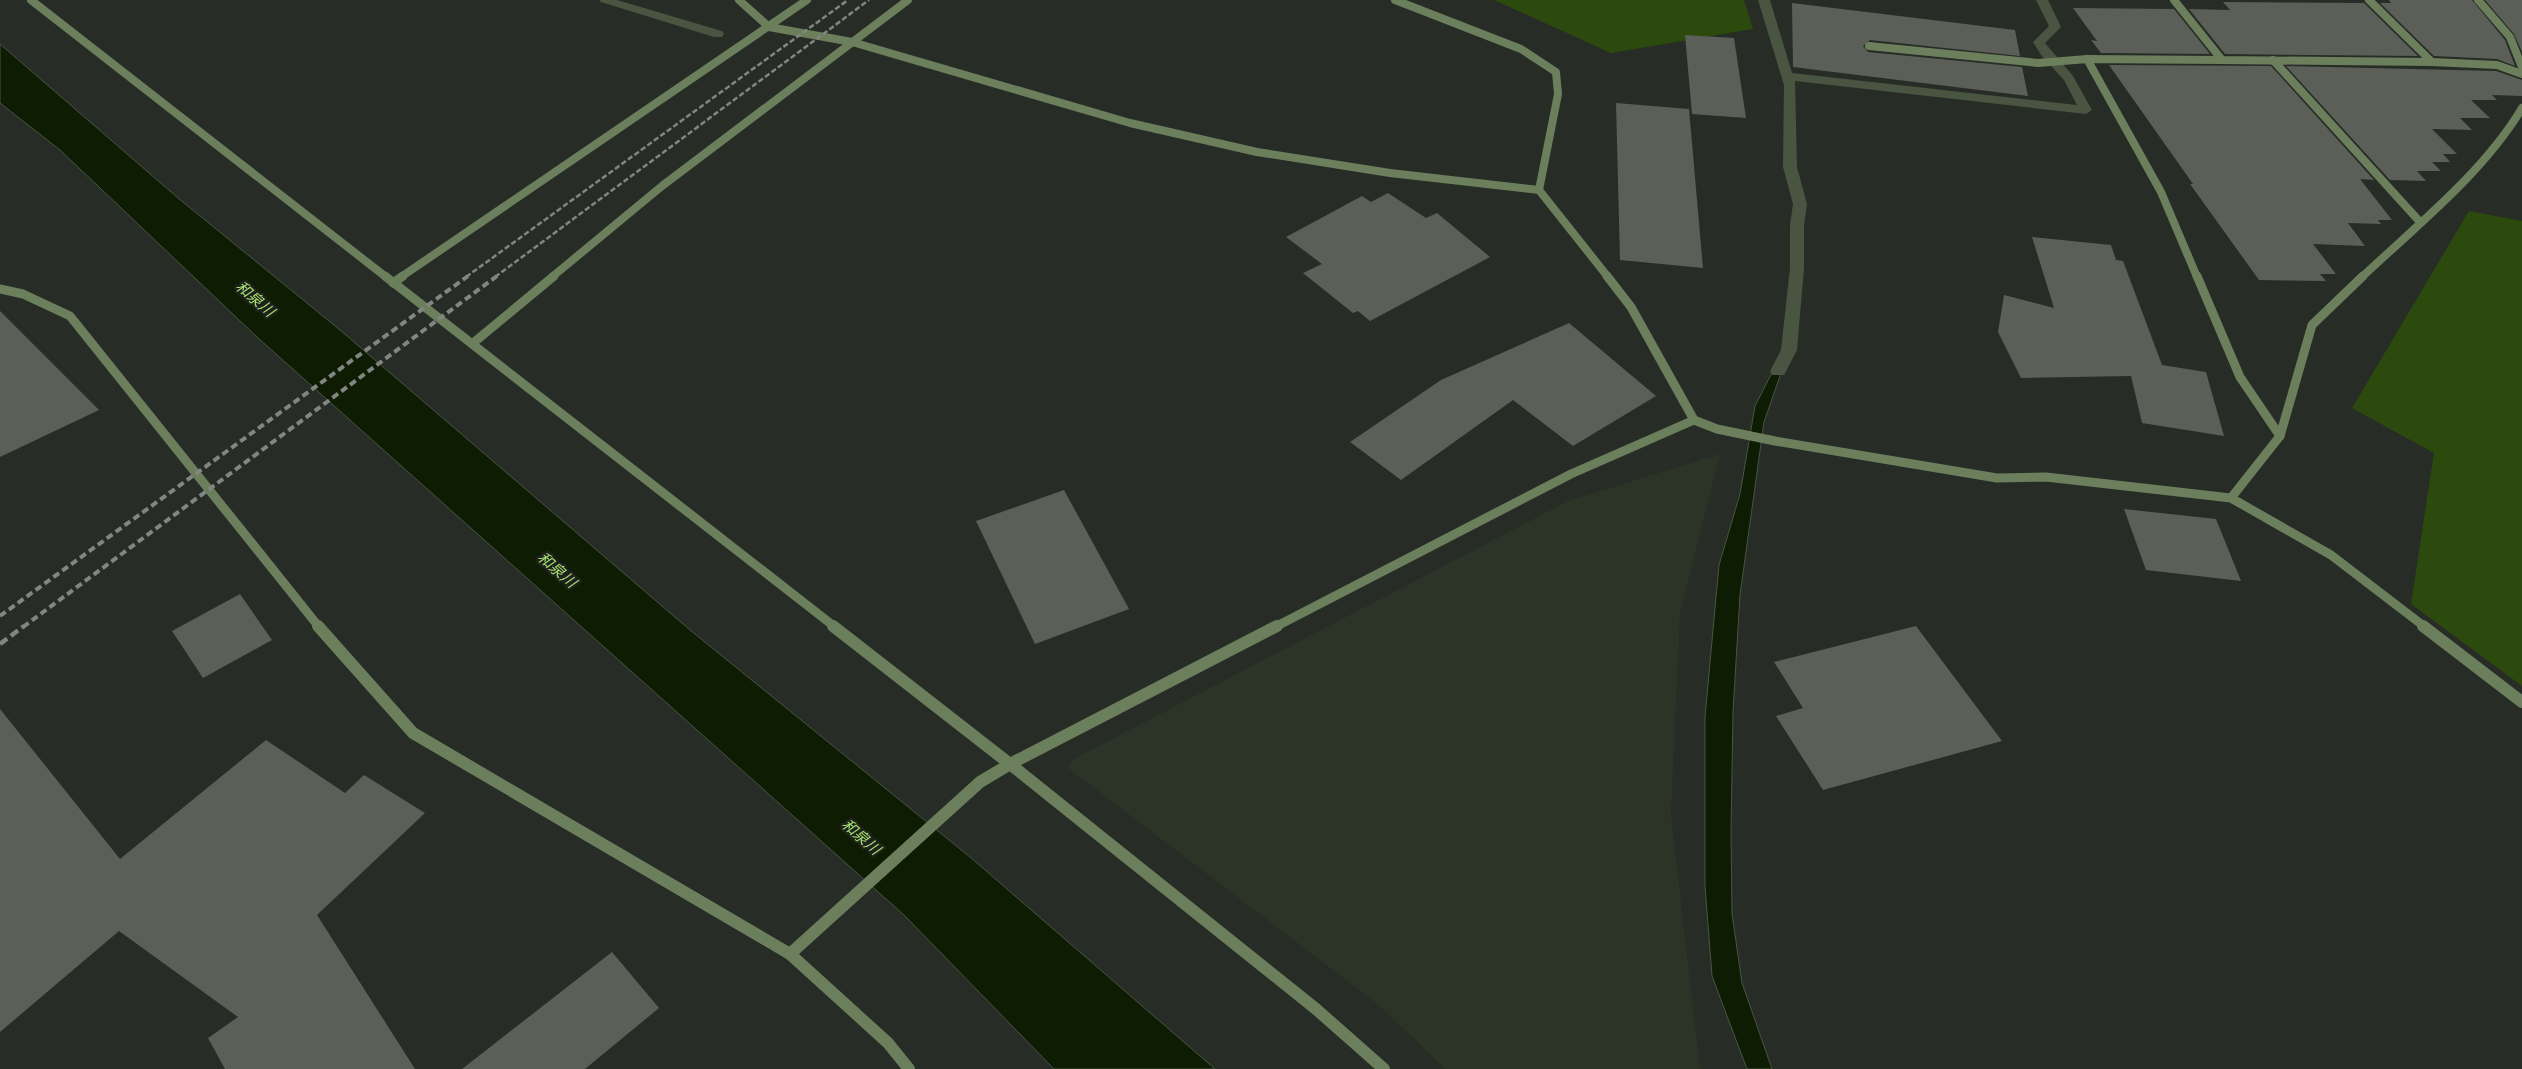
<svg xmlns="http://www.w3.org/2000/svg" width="2522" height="1069" font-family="Overpass,'Noto Sans JP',sans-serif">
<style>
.built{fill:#2c3327}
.green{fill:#2c4a0d}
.water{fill:#0e1c03;stroke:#495441}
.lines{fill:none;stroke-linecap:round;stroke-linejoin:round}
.stream{fill:#495441;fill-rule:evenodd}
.building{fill:#5b5f58}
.service{stroke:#6b7f5c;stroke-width:8}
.minor-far2{stroke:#6b7f5c;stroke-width:8}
.minor-far1{stroke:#6b7f5c;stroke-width:9}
.minor{stroke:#6b7f5c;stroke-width:12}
.rail-far2{stroke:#828580;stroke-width:2.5;stroke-dasharray:5.5 2.5;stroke-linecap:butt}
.rail-far1{stroke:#828580;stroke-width:4;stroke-dasharray:7 4;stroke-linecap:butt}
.rail{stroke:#828580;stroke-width:4.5;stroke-dasharray:9 4.5;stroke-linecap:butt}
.labels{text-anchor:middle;stroke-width:5;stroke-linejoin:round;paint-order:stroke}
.water-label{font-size:15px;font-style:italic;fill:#a4e070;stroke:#1f221c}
</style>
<rect width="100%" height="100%" fill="#282c26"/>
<path class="built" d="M1720 454 1680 613 1671 814 1700 1069H1445L1380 1006 1068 768 1072 760 1568 501Z"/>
<g class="green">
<path d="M1494 0H1744L1753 29 1611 53Z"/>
<path d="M2469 211 2522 221V686L2411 604 2434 453 2352 408Z"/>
</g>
<g class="water">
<path d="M0 44 178 198 340 330 690 630 970 857 1215 1069H1054L904 915 257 337 60 150 0 103Z"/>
<path d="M1797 225V268L1789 350 1764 422 1740 595 1733 712 1731 831 1732 914 1742 983 1772 1069H1747L1712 976 1705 886V717L1719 565 1740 494 1755 406 1783 351Z"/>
</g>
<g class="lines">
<g class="stream">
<path d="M599 0H617L722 31 724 34 722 37H714L601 2Z"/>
<path d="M1758 0H1770L1792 73 2077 105 2064 80 2041 55 2033 42 2049 26 2036 0H2048L2061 27 2045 43 2073 76 2092 110 2086 114 1795 81 1797 167 1807 204 1804 225V268L1797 350 1784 375H1772L1770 371 1781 350 1790 268V225L1793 204 1783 167 1784 85Z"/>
</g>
</g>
<g class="building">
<path d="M2389 0H2472L2505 40 2515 66 2497 59 2434 56 2380 3H2391Z"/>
<path d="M2485 0H2522V52L2514 34Z"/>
<path d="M2223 2 2364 3 2418 56 2225 54 2189 9 2230 10Z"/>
<path d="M1792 3 2015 30 2020 56 1870 40 1863 46 1868 52 2022 67 2028 96 1793 67Z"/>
<path d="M2073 8 2174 9 2210 54 2101 53 2091 40 2097 41Z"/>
<path d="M1685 35 1734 38 1746 118 1692 114Z"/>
<path d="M2109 65 2271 66 2374 180 2360 179 2392 220H2378L2381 224 2348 223 2365 246 2313 244 2336 274H2320L2326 281 2259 280 2190 184H2193Z"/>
<path d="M2286 66 2496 71 2522 80V96L2492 95 2497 100H2471L2490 118H2460L2472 130 2432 129 2457 154H2443L2450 162H2432L2441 171H2417L2426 181 2390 180Z"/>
<path d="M1616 103 1689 109 1703 268 1620 260Z"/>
<path d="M1388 193 1426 218 1437 213 1490 257 1370 321 1358 311 1353 313 1303 273 1322 264 1286 237 1362 196 1371 202Z"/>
<path d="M2032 237 2111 245 2116 260 2123 261 2162 365 2206 372 2224 436 2142 423 2131 376 2021 378 1998 332 2004 295 2054 308Z"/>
<path d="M0 311 99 410 0 457Z"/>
<path d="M1569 323 1656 396 1573 446 1513 400 1401 480 1350 442 1441 380Z"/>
<path d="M1064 490 1129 609 1035 644 976 521Z"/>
<path d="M2124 509 2216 519 2241 581 2146 570Z"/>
<path d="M240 594 272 640 203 678 172 631Z"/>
<path d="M1916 626 2002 741 1823 790 1776 716 1803 708 1774 662Z"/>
<path d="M0 709 120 859 266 740 345 793 364 775 425 813 317 915 415 1069H225L208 1038 238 1017 119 931 0 1032Z"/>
<path d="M612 952 659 1008 585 1069H462Z"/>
</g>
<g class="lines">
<path class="service" d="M2273 60 2420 222"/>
<g class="minor-far2">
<path d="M31 0 386 277"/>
<path d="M739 0 769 27 852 42 1130 123 1257 152 1390 173 1539 190"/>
<path d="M1395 0 1521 49 1556 72 1558 94 1539 190 1608 277"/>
<path d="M2174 0 2222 60 2432 62 2497 65 2522 74"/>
<path d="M2369 0 2432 62"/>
<path d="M2478 0 2510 37 2522 67"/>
<path d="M1869 46 2038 63 2087 59 2222 60"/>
<path d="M2087 59 2161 192 2197 277"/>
<path d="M401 277 807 0"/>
<path d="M552 277 662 186 908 0"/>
<path d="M2362 277C2416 226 2484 172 2522 108"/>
</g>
<g class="minor-far1">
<path d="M385 276 835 627"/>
<path d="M1607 276 1631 307 1694 420 1717 429 1775 441 1997 478 2046 477 2231 498 2331 555 2425 627"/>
<path d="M2197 276 2240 377 2280 436"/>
<path d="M393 283 403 276"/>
<path d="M0 289 23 294 70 316 319 627"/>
<path d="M472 344 554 276"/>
<path d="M2231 498 2280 436 2312 325 2363 276"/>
<path d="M1275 627 1571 474 1694 420"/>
</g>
<g class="minor">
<path d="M318 626 413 733 790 954 888 1043 909 1069"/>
<path d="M833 626 1010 764 1316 1009 1384 1069"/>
<path d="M2423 626 2522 702"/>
<path d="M790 954 980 782 1010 764 1277 626"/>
</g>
<g class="rail-far2">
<path d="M466 277 848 0"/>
<path d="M495 277 869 0"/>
</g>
<g class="rail-far1">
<path d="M0 616 468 276"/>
<path d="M23 627 497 276"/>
</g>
<path class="rail" d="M0 644 24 626"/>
</g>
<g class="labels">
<g class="water-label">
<text transform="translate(255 299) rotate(41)" y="5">和泉川</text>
<text transform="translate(557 570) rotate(41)" y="5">和泉川</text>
<text transform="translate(861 837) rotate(41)" y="5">和泉川</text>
</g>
</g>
</svg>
